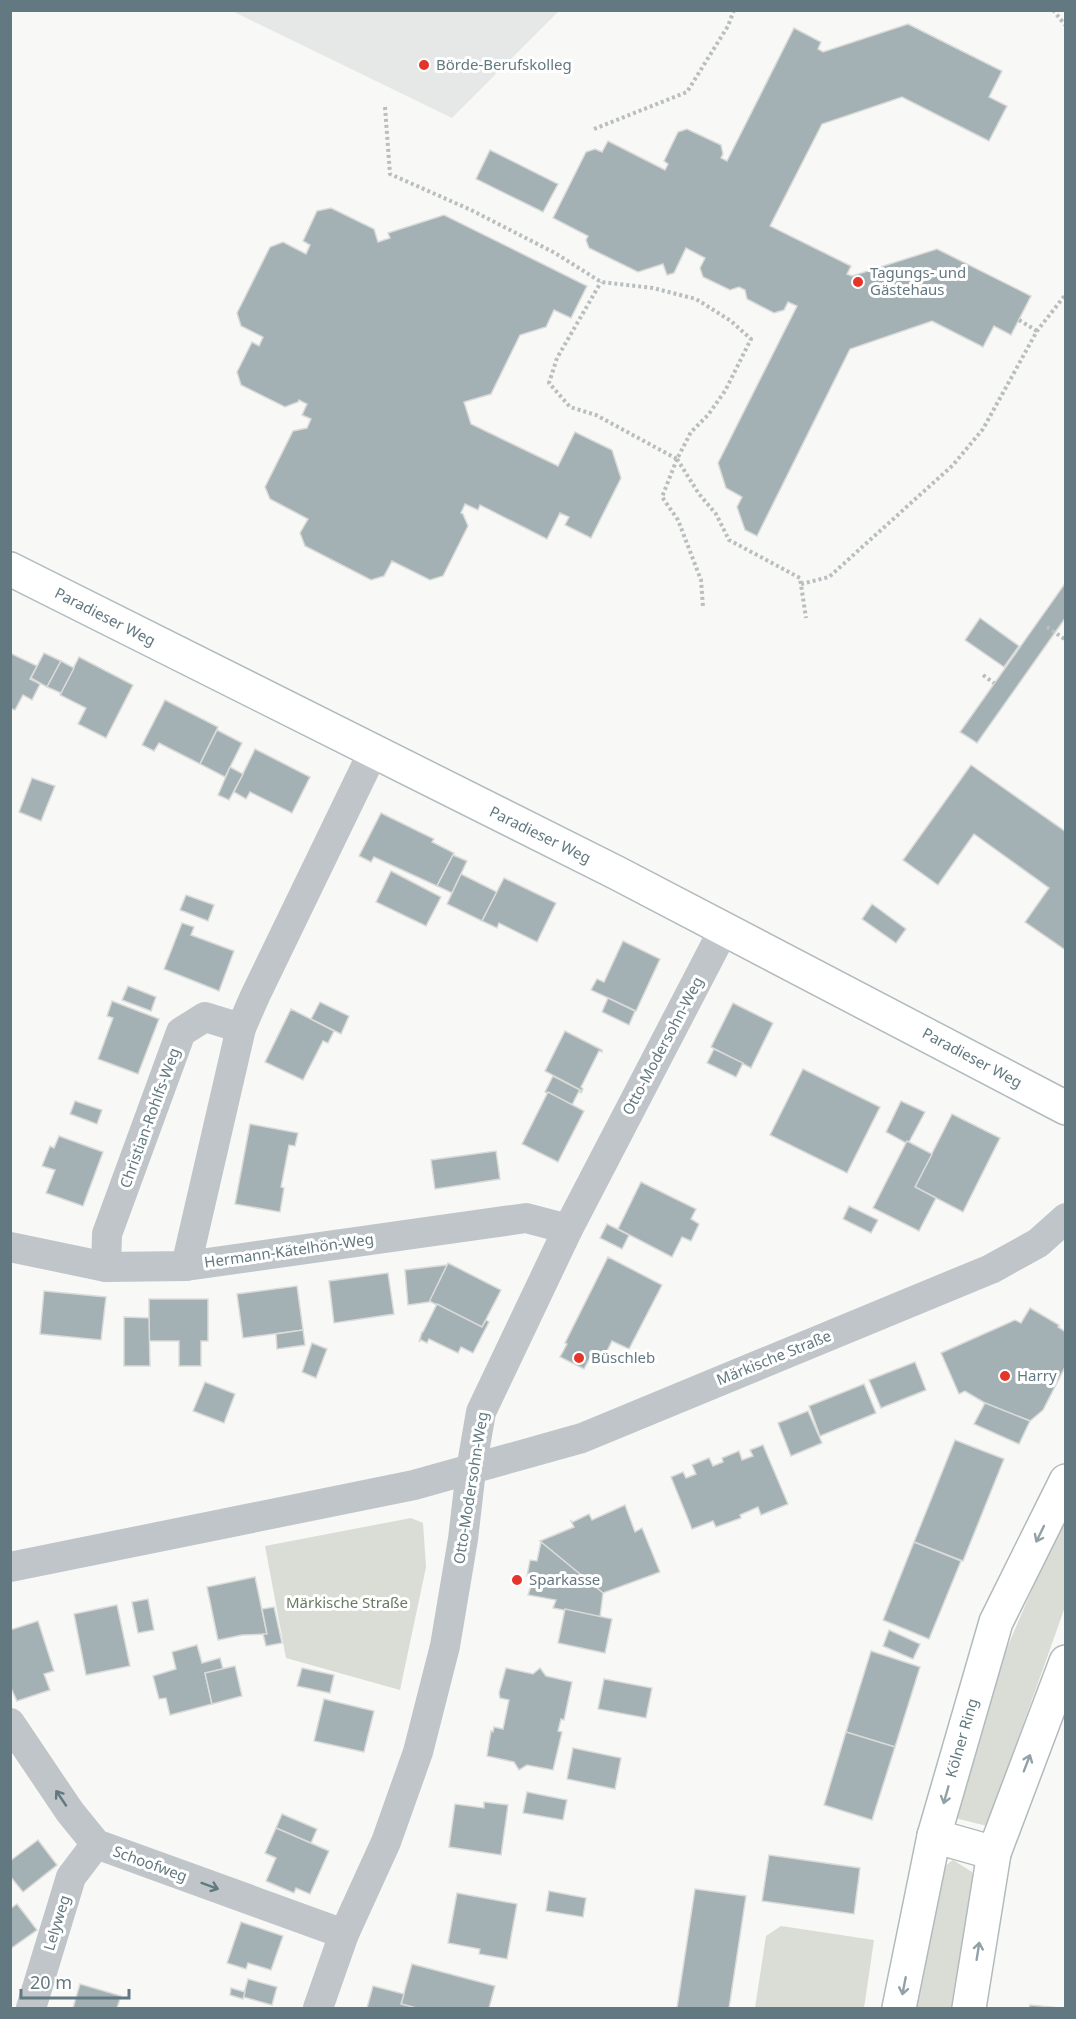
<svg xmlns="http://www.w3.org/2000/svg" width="1076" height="2019" font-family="'Noto Sans',sans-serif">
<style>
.built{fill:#e6e8e7}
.green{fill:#d9ddd5}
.building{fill:#a3b0b4;stroke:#dadad8;stroke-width:1.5}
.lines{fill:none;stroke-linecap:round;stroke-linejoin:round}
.secondary-casing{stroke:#b1babd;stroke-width:36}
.path{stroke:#b9bec0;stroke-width:4;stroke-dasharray:3 3;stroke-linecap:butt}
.street{stroke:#bfc5c8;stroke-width:30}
.secondary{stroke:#fff;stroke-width:33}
.oneway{stroke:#92a1a7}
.oneway2{stroke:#637981}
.poi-dot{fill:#e5352a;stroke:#fff;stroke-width:2}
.labels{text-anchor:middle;stroke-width:6;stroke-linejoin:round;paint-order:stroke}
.poi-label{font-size:15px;fill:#637981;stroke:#fff;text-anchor:start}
.street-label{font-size:15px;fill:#637981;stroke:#fff}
.park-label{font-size:15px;fill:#6a7962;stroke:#fff}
</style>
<rect width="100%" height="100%" fill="#f8f8f6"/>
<path class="built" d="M232 11H559L452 118Z"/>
<g class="green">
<path d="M1065 1514V1607L987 1826 951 1817 999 1666Z"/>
<path d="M411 1518 423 1523 426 1567 400 1690 286 1658 265 1546Z"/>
<path d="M953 1860 972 1872 973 1885 955 2008H914L941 1869Z"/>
<path d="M781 1926 874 1940 864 2008H755L766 1936Z"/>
</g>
<g class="building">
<path d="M908 24 1002 71 989 97 1007 106 989 141 902 97 822 124 770 226 851 266 847 274 852 276 937 249 1031 296 1011 335 994 326 983 347 932 321 850 349 757 536 745 530 737 507 742 497 726 488 718 463 797 306 788 302 784 310 774 313 747 299 745 290 739 287 730 290 703 277 700 268 705 258 686 248 674 273 667 275 663 264 638 272 589 248 586 240 588 236 553 218 586 152 595 149 602 152 608 141 665 170 668 164 664 161 678 132 687 129 721 145 723 154 721 158 727 161 794 28 821 42 818 49 823 52Z"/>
<path d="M490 150 558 184 543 212 476 179Z"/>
<path d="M331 208 374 229 378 242 390 238 388 233 444 215 587 286 571 318 554 310 546 327 520 335 491 394 464 402 471 424 558 466 575 432 612 450 621 478 591 538 565 525 569 517 560 513 547 539 480 505 478 510 465 504 461 513 463 514 468 526 443 576 430 580 392 561 384 576 371 580 305 546 300 533 308 519 270 499 265 487 293 431 307 428 311 419 302 415 307 404 299 400 298 402 285 407 241 385 237 372 252 342 259 346 263 337 241 326 237 313 270 247 283 242 306 254 310 245 303 241 317 211Z"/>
<path d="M1066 582V617L977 743 960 732Z"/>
<path d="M980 618 1019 646 1004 667 965 640Z"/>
<path d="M10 653 37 666 30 679 40 684 32 700 23 695 15 710 10 708Z"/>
<path d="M44 653 61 661 47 687 31 678Z"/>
<path d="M79 657 133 685 106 738 78 724 86 708 60 695Z"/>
<path d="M61 661 74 668 61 693 47 687Z"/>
<path d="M165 700 218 727 200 764 159 743 154 751 142 745Z"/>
<path d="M217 730 242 743 225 777 200 764Z"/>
<path d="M255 749 310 777 292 813 250 792 246 799 234 792Z"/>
<path d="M971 765 1066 832V947L1064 949 1025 922 1049 888 974 834 938 885 903 860Z"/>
<path d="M230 767 243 774 229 800 218 795Z"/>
<path d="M32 778 55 786 41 821 19 812Z"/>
<path d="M381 813 434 839 432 842 454 853 437 886 374 857 371 862 359 856Z"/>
<path d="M453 855 467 861 452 893 437 886Z"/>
<path d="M391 871 441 897 426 926 376 902Z"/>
<path d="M461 874 497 892 482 921 447 904Z"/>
<path d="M504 878 556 903 537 942 499 923 497 928 482 921Z"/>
<path d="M186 895 214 905 208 921 180 910Z"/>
<path d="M872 904 906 929 896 943 862 919Z"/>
<path d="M182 923 194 927 191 935 234 951 219 991 164 969Z"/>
<path d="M623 941 660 959 636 1011 591 990 597 979 604 982Z"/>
<path d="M128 986 156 997 151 1011 122 1000Z"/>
<path d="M608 998 635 1011 629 1025 602 1012Z"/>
<path d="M112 1001 159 1019 138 1074 98 1059 113 1018 107 1016Z"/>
<path d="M320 1002 349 1016 341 1034 311 1019Z"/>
<path d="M733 1003 773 1023 751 1068 711 1047Z"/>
<path d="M291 1009 334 1031 328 1043 323 1041 303 1080 265 1062Z"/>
<path d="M565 1031 602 1050V1052L599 1051 581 1087 583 1089 582 1091 545 1071Z"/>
<path d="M714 1049 743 1063 736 1077 707 1063Z"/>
<path d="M803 1069 880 1107 847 1173 770 1135Z"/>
<path d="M553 1076 582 1091 581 1093 579 1091 572 1105 545 1092Z"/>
<path d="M548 1092 584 1111 558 1162 522 1144Z"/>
<path d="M75 1101 102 1110 97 1124 70 1114Z"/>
<path d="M901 1101 925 1112 909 1142 906 1143 886 1132Z"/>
<path d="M952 1114 1000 1138 963 1212 915 1187Z"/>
<path d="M250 1124 298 1133 295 1146 289 1145 281 1187 284 1188 280 1212 235 1204Z"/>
<path d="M59 1136 103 1152 83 1206 46 1193 55 1170 42 1166 50 1146 54 1148Z"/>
<path d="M907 1141 932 1154 915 1187 936 1198 919 1231 873 1208Z"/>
<path d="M496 1151 500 1179 435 1189 431 1160Z"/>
<path d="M641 1182 696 1209 691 1219 699 1224 691 1241 682 1237 672 1257 618 1229Z"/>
<path d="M849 1206 878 1220 871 1233 843 1219Z"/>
<path d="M607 1224 629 1235 622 1249 600 1238Z"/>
<path d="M608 1257 662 1285 629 1349 612 1341 602 1361 591 1356 584 1369 560 1357 567 1344 565 1343Z"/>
<path d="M448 1263 501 1290 482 1327 429 1301Z"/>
<path d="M447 1265 429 1302 408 1305 405 1270Z"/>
<path d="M388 1273 394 1314 334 1323 329 1281Z"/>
<path d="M297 1286 303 1330 243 1338 237 1294Z"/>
<path d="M44 1291 106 1297 101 1340 40 1334Z"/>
<path d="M149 1299H208V1341H201V1366H179V1341H149Z"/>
<path d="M437 1304 482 1327 486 1320 489 1322 473 1353 461 1347 458 1353 429 1339 427 1343 421 1340 419 1342 422 1332H423Z"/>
<path d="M1030 1308 1059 1325 1058 1327 1066 1332V1365L1043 1410 1030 1421 985 1403 965 1391 959 1394 941 1353 1015 1320 1021 1323Z"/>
<path d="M124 1317 149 1318 150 1366H124Z"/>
<path d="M303 1330 305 1345 277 1349 276 1334Z"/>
<path d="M312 1343 327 1349 316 1378 302 1372Z"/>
<path d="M915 1362 926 1390 881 1408 869 1380Z"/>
<path d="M205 1382 235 1394 224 1423 193 1411Z"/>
<path d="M864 1384 876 1413 820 1436 809 1406Z"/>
<path d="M985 1403 1030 1421 1019 1444 974 1424Z"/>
<path d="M808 1411 822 1443 791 1456 778 1423Z"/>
<path d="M955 1440 1004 1459 963 1561 914 1542Z"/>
<path d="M763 1445 788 1504 761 1515 758 1507 740 1515 741 1518 716 1527 713 1521 692 1529 671 1477 683 1472 686 1478 696 1474 692 1465 709 1458 713 1466 723 1462 722 1458 739 1451 742 1460 753 1456 750 1450Z"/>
<path d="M625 1505 635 1532 642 1528 660 1572 603 1593 540 1541 574 1527 571 1521 573 1522 589 1514 592 1520Z"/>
<path d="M541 1542 603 1593 600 1617 553 1608 556 1600 528 1595 534 1577 527 1576 530 1560 537 1561Z"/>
<path d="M914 1542 961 1561 929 1639 883 1620Z"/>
<path d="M255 1577 267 1634 242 1635 218 1640 207 1587Z"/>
<path d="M148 1599 154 1630 138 1633 132 1602Z"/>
<path d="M117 1605 130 1666 86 1675 74 1614Z"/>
<path d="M274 1607 282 1643 266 1646 263 1634H267L262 1609Z"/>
<path d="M565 1609 612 1619 605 1653 558 1643Z"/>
<path d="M38 1621 54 1671 44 1674 50 1690 17 1701 10 1686V1630Z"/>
<path d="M889 1630 920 1644 913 1659 883 1646Z"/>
<path d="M197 1645 202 1663 220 1658 223 1669 205 1673 212 1704 170 1715 166 1698 159 1699 153 1676 176 1669 172 1652Z"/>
<path d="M871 1651 920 1667 895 1747 846 1732Z"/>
<path d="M235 1666 242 1696 212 1704 205 1673Z"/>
<path d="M302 1668 334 1675 330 1693 297 1686Z"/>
<path d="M506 1668 533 1674 540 1668 546 1676 572 1682 564 1720 561 1719 558 1731 562 1732 553 1770 527 1765 519 1770 514 1762 487 1756 491 1731 493 1732 494 1727 503 1729 509 1700 500 1698 499 1693Z"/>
<path d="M604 1679 652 1688 646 1718 598 1709Z"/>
<path d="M324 1699 374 1711 364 1752 314 1741Z"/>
<path d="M846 1732 895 1747 872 1820 824 1805Z"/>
<path d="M573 1748 621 1758 615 1789 567 1779Z"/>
<path d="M527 1792 567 1800 563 1820 523 1813Z"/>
<path d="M484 1802 508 1805 501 1855 449 1847 455 1804 484 1808Z"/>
<path d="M282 1814 317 1829 311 1843 276 1828Z"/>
<path d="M276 1828 329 1851 310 1894 296 1888 294 1893 266 1881 276 1858 265 1853Z"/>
<path d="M38 1840 57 1865 23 1892 10 1876V1861Z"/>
<path d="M769 1855 860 1868 854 1914 762 1901Z"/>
<path d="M695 1889 746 1896 729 2008H677Z"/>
<path d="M549 1891 586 1898 583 1917 546 1911Z"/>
<path d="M457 1893 517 1904 507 1959 479 1954 480 1949 448 1943Z"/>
<path d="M17 1904 37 1930 10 1949V1909Z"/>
<path d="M241 1922 283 1936 271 1970 248 1963 246 1969 227 1963Z"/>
<path d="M412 1964 495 1986 489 2008H416L401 2004Z"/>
<path d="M248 1979 277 1987 272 2005 243 1997Z"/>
<path d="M80 1984 121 1996 117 2008H73Z"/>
<path d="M373 1986 404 1994 401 2004 416 2008H367Z"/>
<path d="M231 1988 245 1992 243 1999 230 1995Z"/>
<path d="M1030 2005 1061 2008H1029Z"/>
</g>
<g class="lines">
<defs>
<g id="secondary">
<path d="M10 569 617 873 1066 1108"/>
<path d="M934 1836 994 1853"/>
<path d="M899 2008 934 1836 996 1622 1066 1481"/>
<path d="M969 2008 994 1853 1066 1662"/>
</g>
</defs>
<use href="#secondary" class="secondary-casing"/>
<g class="path">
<path d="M1053 10 1066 26"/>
<path d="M385 107 390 174 471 210 555 253 601 282 653 288 696 299 731 321 751 339 725 391 708 415 691 432 677 459 596 415 570 407 549 383 557 358 601 282"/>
<path d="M594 129 687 92 728 26 734 10"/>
<path d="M1019 320 1037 331"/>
<path d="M677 459 699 494 716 514 729 540 800 578 806 618"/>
<path d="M677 459 662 497 678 520 701 580 703 607"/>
<path d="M801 584 829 577 953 465 983 429 1037 331 1066 294"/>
<path d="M1047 627 1066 640"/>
<path d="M983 675 994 683"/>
</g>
<g class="street">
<path d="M10 1247 106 1267 186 1266 526 1218 568 1229"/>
<path d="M186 1266 241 1028 255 996 373 752"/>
<path d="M106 1267 107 1234 181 1032 205 1017 241 1028"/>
<path d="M10 1567 414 1485 582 1438 991 1269 1038 1243 1066 1218"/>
<path d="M10 1723 70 1812 96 1844 344 1934"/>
<path d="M31 2008 71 1877 96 1844"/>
<path d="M318 2008 344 1934 386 1842 418 1752 445 1646 463 1539 471 1470 481 1412 568 1229 724 929"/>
</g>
<use href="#secondary" class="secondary"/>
</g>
<defs><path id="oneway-shaft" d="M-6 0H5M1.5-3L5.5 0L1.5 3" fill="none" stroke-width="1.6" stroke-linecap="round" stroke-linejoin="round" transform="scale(1.5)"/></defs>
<g class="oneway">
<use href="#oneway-shaft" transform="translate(1040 1534) rotate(116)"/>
<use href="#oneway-shaft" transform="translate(1027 1763) rotate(-69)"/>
<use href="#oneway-shaft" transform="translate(946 1795) rotate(106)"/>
<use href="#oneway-shaft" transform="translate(978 1951) rotate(-81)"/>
<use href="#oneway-shaft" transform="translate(904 1986) rotate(101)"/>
</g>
<g class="oneway2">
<use href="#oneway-shaft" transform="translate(61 1798) rotate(-124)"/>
<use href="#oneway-shaft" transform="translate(210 1886) rotate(20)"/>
</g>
<g class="poi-dot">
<circle cx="424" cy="65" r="6"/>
<circle cx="858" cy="282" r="6"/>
<circle cx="579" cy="1358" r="6"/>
<circle cx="1005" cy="1376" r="6"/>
<circle cx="517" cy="1580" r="6"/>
</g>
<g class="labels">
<g class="poi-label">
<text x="436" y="70">Börde-Berufskolleg</text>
<text x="870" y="278">Tagungs- und<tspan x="870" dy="17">Gästehaus</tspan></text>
<text x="591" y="1363">Büschleb</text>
<text x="1017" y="1381">Harry</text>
<text x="529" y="1585">Sparkasse</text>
</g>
<g class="street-label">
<text transform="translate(105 617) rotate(27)" y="5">Paradieser Weg</text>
<text transform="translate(540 835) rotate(26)" y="5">Paradieser Weg</text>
<text transform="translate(663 1046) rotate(-62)" y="5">Otto-Modersohn-Weg</text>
<text transform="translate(972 1058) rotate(28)" y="5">Paradieser Weg</text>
<text transform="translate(150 1118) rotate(-70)" y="5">Christian-Rohlfs-Weg</text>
<text transform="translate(289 1251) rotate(-8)" y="5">Hermann-Kätelhön-Weg</text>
<text transform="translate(774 1358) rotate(-22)" y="5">Märkische Straße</text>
<text transform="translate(471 1488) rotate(-81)" y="5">Otto-Modersohn-Weg</text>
<text transform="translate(962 1738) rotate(-74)" y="5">Kölner Ring</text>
<text transform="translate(150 1864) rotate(20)" y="5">Schoofweg</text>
<text transform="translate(57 1923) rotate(-73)" y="5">Lelyweg</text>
</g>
<g class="park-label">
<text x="347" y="1608">Märkische Straße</text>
</g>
</g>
<rect width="1076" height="2019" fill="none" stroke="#637981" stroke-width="24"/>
<path d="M21 1989v9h108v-9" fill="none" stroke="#637981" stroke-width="3"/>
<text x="30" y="1989" font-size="18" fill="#637981" stroke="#ffffff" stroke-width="4.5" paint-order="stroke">20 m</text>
</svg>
